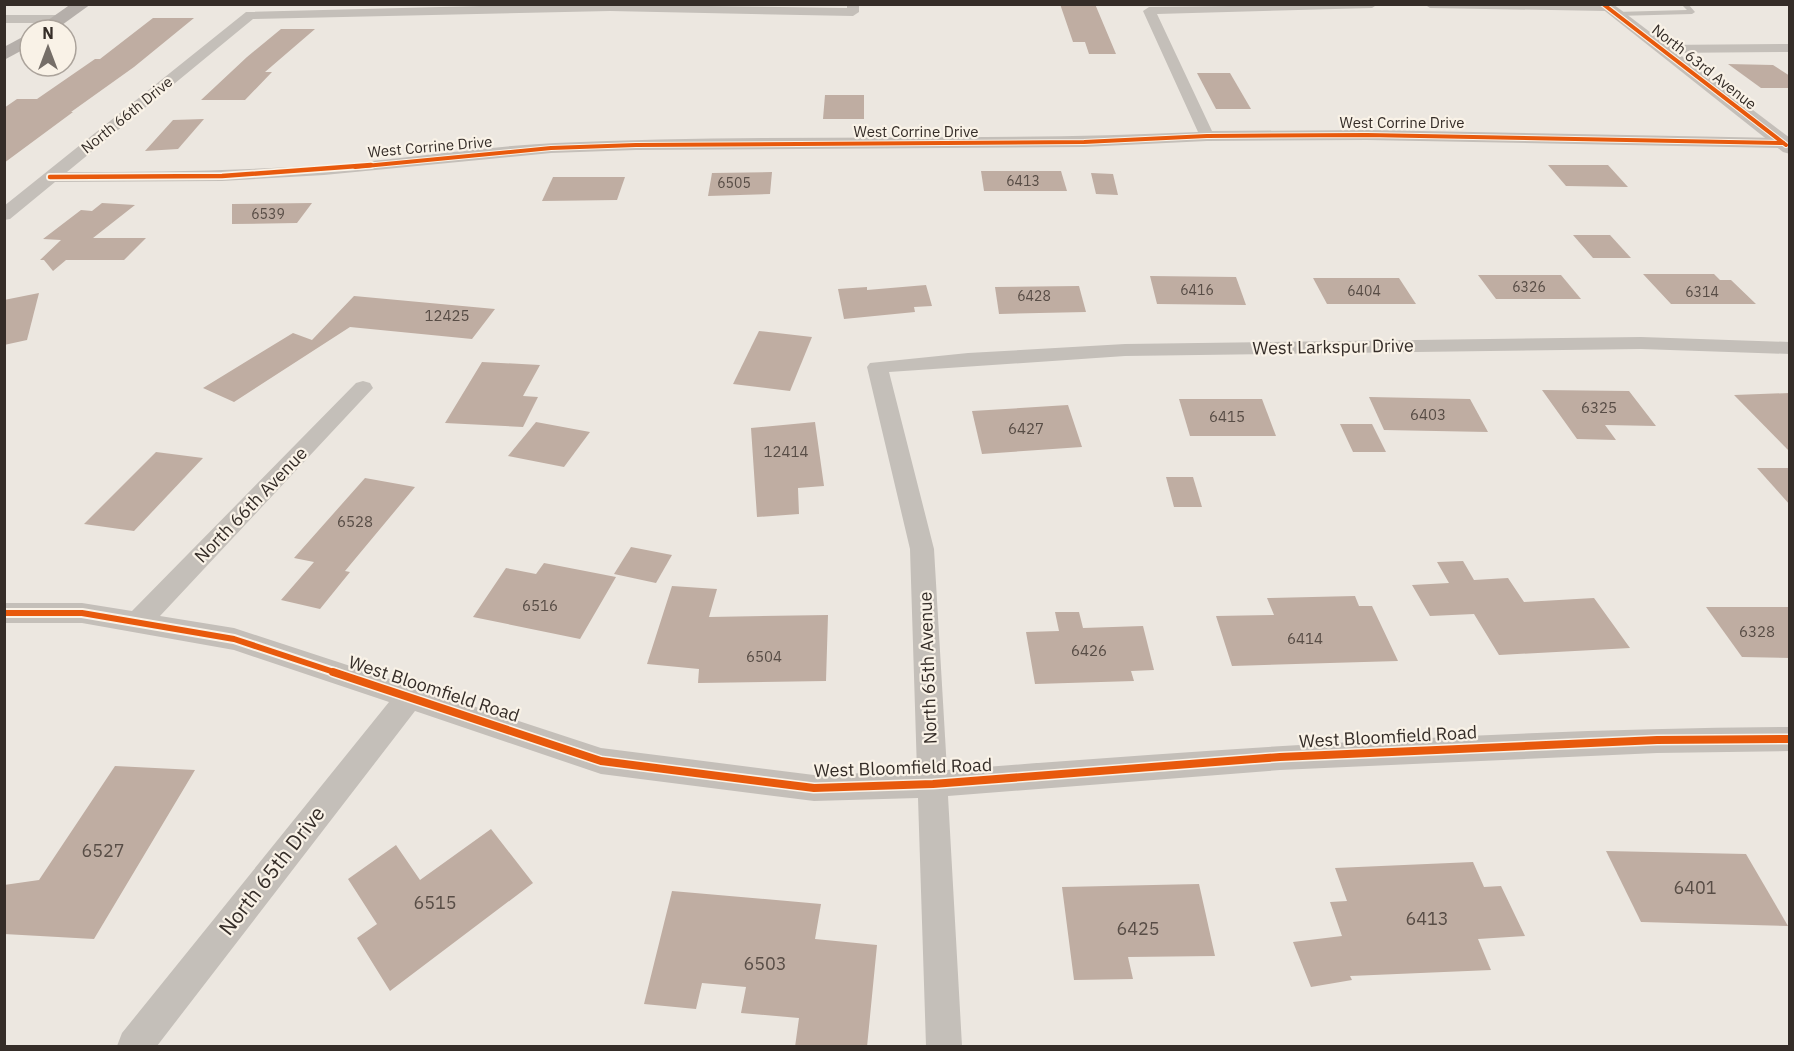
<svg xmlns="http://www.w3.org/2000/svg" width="1794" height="1051" font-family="'IBM Plex Sans',sans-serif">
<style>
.building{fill:#bfada2}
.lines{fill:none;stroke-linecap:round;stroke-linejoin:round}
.service{fill:#c4bfb9;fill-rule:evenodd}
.minor{fill:#c4bfb9;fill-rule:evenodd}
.tertiary{fill:#c4bfb9;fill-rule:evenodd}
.secondary{fill:#b5afaa;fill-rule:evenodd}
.cycleway-far3-casing{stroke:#f9f2e7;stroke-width:6}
.cycleway-far2-casing{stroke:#f9f2e7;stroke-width:8}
.cycleway-far1-casing{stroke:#f9f2e7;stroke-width:10}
.cycleway-casing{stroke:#f9f2e7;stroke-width:11}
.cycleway-far3{stroke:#e8590c;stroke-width:4}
.cycleway-far2{stroke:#e8590c;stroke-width:4.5}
.cycleway-far1{stroke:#e8590c;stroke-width:6}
.cycleway{stroke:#e8590c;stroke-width:8}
.labels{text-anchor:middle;stroke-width:4.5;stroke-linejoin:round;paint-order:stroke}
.far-number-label{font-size:14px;fill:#584d46}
.far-street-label{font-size:15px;fill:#352d28;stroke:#f9f2e7}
.number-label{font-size:15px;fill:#584d46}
.street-label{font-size:18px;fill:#352d28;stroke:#f9f2e7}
.near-number-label{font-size:18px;fill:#584d46}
.near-street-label{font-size:21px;fill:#352d28;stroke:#f9f2e7}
</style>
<rect width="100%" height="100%" fill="#ece7e0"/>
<g class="building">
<path d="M1060 4H1095L1116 54H1089L1085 42H1073Z"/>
<path d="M153 18H194L134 67 71 112H73L4 163V108L17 99H37L95 59H100Z"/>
<path d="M281 29H315L265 72H272L245 100H201L247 57Z"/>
<path d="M1728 64 1773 65 1790 76V88H1761Z"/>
<path d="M1197 73H1230L1251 109H1216Z"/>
<path d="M825 95H864V119H823Z"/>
<path d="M204 119 178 149 145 151 173 120Z"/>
<path d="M1548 165H1608L1628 187 1566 186Z"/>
<path d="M981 171H1061L1067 191H984Z"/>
<path d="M772 172 770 194 708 196 712 173Z"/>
<path d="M1091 173 1113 174 1118 195 1096 194Z"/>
<path d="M553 177H625L617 200 542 201Z"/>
<path d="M102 203 135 205 93 238H146L124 260H66L53 271 44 260H40L61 240 43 239 81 210 92 211Z"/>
<path d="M312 203 297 223 232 224V204Z"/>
<path d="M1573 235H1610L1631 258H1593Z"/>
<path d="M1643 274H1714L1720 280H1731L1756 304H1671Z"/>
<path d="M1478 275H1561L1581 299H1496Z"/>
<path d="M1150 276 1236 277 1246 305 1157 304Z"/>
<path d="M1313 278H1399L1416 304H1327Z"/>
<path d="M926 285 932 306 914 307 915 312 844 319 838 289 867 287V290Z"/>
<path d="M1079 286 1086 312 999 314 995 287Z"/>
<path d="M39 293 27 340 4 345V300Z"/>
<path d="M354 296 495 309 472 339 350 327 234 402 203 388 293 333 312 340Z"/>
<path d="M759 331 812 337 790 391 733 384Z"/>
<path d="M482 362 540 365 523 396 538 397 523 427 445 423Z"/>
<path d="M1542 390 1629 391 1656 426 1605 425 1616 440 1577 439Z"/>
<path d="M1790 393V452L1734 395Z"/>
<path d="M1369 397 1470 399 1488 432 1384 430Z"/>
<path d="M1179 399H1262L1276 436H1190Z"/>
<path d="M1068 405 1082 447 982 454 972 411Z"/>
<path d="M536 422 590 432 564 467 508 456Z"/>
<path d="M815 422 824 486 798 488 799 514 757 517 751 428Z"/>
<path d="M1340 424H1372L1386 452H1353Z"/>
<path d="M156 452 203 458 134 531 84 524Z"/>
<path d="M1757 468H1790V505Z"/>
<path d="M1166 477H1193L1202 507H1174Z"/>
<path d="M365 478 415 487 345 571 350 572 320 609 281 600 314 562 294 558Z"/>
<path d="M631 547 672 555 656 583 614 574Z"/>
<path d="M1463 561 1474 580 1508 578 1524 602 1594 598 1630 648 1499 655 1474 614 1430 616 1412 585 1449 583 1437 562Z"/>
<path d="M544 563 616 577 580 639 473 617 506 568 536 574Z"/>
<path d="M672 586 717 589 709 617 828 615 826 681 698 683 699 669 647 664Z"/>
<path d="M1355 596 1359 606H1372L1398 661 1232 666 1216 616 1274 615 1267 598Z"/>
<path d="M1706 607H1790V658L1742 657Z"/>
<path d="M1055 612H1079L1083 628 1143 626 1154 670 1131 671 1134 681 1035 684 1026 632 1059 631Z"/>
<path d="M115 766 195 770 94 939 4 934V885L39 880Z"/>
<path d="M491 829 533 883 390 991 357 938 377 924 348 879 396 845 420 880Z"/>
<path d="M1606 851 1746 854 1788 926 1641 922Z"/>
<path d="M1473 862 1484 887 1501 886 1525 936 1478 939 1491 970 1350 976 1352 980 1311 987 1293 942 1342 936 1330 902 1347 901 1335 868Z"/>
<path d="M1199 884 1215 956 1128 957 1133 979 1074 980 1062 887Z"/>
<path d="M672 891 821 904 815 939 877 945 867 1047H795L799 1018 741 1013 746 987 702 983 696 1009 644 1004Z"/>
</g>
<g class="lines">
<path class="service" d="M1681 4H1688L1695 12 1692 14 1616 16 1613 14 1616 12 1687 10Z"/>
<g class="minor">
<path d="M558 4 847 8V4H859V12L853 16 610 11 253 19 67 172C152 172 237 171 322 165 400 160 477 147 555 143 769 133 983 142 1198 132L1143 11 1149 7 1378 4 1372 8 1157 14 1212 131 1367 130 1783 138 1788 140 1790 145 1783 148 1367 140 1207 141 1084 147 636 150 551 153 324 175 222 181 55 182 10 219 4 220V206L246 12Z"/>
<path d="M1424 4H1611L1613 7 1607 11 1430 8Z"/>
<path d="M4 15H60L66 19 60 23H4Z"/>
<path d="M1790 44V52L1661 53 1654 49 1661 45Z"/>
<path d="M1641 337 1790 342V354L1641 349 1125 356 889 372 934 549 947 770C1227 748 1508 729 1790 727V751L1657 753 1280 770 948 796 962 1046H926L918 798 814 801 601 774 415 711 157 1046H117L122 1033 389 702 234 650 82 623H4V603H82L132 611 356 383 363 381 370 383 373 388 160 616 234 628 601 748 814 775 917 771 910 549 867 367 870 363 968 353 1125 344Z"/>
</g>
<path class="tertiary" d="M1596 4H1613L1790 138V154L1783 152Z"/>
<g class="secondary">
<path d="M71 4H91L55 30H34Z"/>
<path d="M30 33V46L4 60V47Z"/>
</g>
<defs>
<g id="cycleway-far3">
<path d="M1603 4 1786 145"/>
<path d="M355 167 551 148 636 145 1084 142 1207 136 1367 135 1783 143"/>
</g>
<path id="cycleway-far2" d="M50 177 222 176 371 165"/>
<path id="cycleway-far1" d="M4 613H82L234 639 337 673"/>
<path id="cycleway" d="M333 672 601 761 814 788 933 784 1280 757 1657 740 1790 739"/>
</defs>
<use href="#cycleway-far3" class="cycleway-far3-casing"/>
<use href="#cycleway-far2" class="cycleway-far2-casing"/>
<use href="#cycleway-far1" class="cycleway-far1-casing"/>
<use href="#cycleway" class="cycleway-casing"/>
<use href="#cycleway-far3" class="cycleway-far3"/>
<use href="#cycleway-far2" class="cycleway-far2"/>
<use href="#cycleway-far1" class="cycleway-far1"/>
<use href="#cycleway" class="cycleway"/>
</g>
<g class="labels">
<g class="far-number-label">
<text x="1023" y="186">6413</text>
<text x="734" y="188">6505</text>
<text x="268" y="219">6539</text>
<text x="1529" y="292">6326</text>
<text x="1197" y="295">6416</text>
<text x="1364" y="296">6404</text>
<text x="1702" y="297">6314</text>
<text x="1034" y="301">6428</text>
</g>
<g class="far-street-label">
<text transform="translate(1704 67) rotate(38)" y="5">North 63rd Avenue</text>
<text transform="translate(127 115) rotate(-39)" y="5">North 66th Drive</text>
<text x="1402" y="128">West Corrine Drive</text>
<text x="916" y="137">West Corrine Drive</text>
<text transform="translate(430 147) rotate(-5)" y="5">West Corrine Drive</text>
</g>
<g class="number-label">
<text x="447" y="321">12425</text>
<text x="1599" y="413">6325</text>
<text x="1428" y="420">6403</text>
<text x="1227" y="422">6415</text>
<text x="1026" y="434">6427</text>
<text x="786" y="457">12414</text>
<text x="355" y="527">6528</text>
<text x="540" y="611">6516</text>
<text x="1757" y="637">6328</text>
<text x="1305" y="644">6414</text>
<text x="1089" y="656">6426</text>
<text x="764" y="662">6504</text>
</g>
<g class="street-label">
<text transform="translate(1333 347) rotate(-1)" y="6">West Larkspur Drive</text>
<text transform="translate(251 505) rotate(-46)" y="6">North 66th Avenue</text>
<text transform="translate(928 668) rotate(-92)" y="6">North 65th Avenue</text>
<text transform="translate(434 689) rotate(18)" y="6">West Bloomfield Road</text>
<text transform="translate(1388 737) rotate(-3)" y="6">West Bloomfield Road</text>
<text transform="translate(903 768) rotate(-2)" y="6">West Bloomfield Road</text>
</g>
<g class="near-number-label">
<text x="103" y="857">6527</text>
<text x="1695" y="894">6401</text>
<text x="435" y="909">6515</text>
<text x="1427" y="925">6413</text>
<text x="1138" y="935">6425</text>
<text x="765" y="970">6503</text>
</g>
<g class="near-street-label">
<text transform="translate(272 871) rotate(-52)" y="7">North 65th Drive</text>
</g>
</g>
<rect width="1794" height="1051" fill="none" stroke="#352d28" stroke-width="12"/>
<g transform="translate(48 48)"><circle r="28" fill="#f9f2e7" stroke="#aba39b" stroke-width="1.5"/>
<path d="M0-4.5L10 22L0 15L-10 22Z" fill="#756e68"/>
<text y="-9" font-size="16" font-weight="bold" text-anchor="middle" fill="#352d28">N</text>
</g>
</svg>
